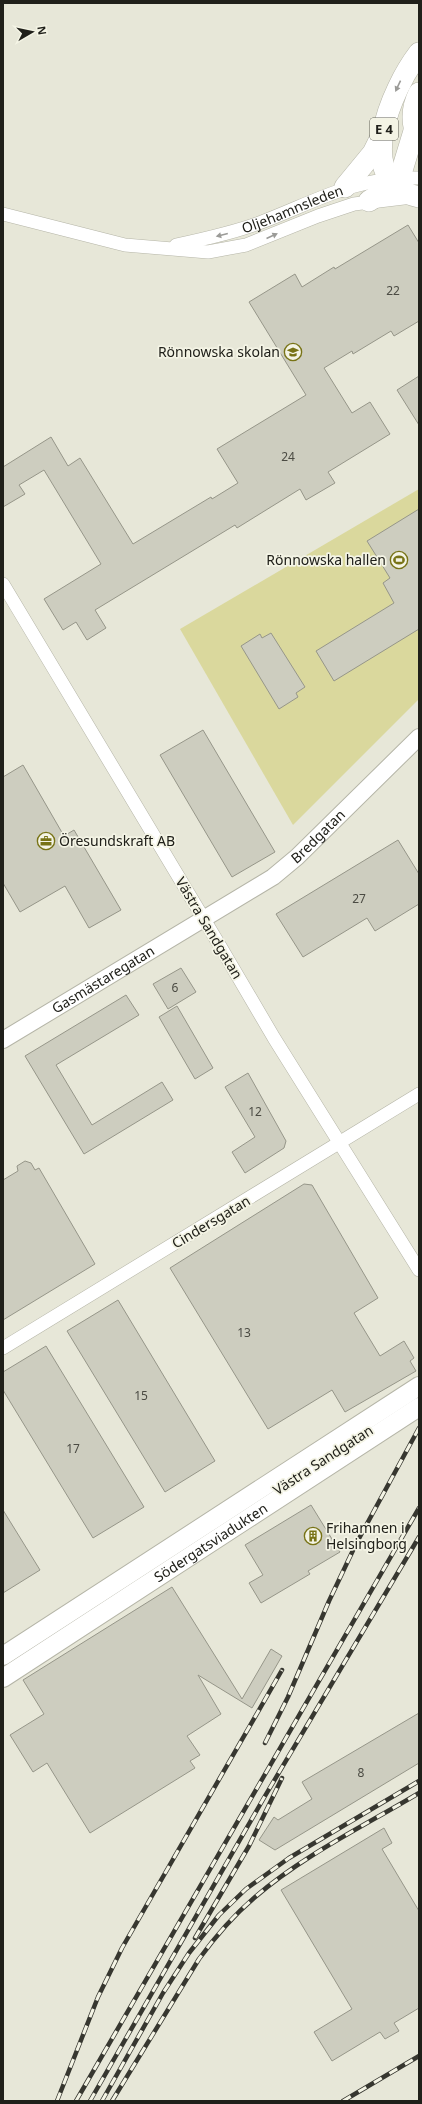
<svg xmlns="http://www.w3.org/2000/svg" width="422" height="2104" font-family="'Noto Sans',sans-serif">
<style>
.grass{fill:#dad89d}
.building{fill:#cdcdbf;stroke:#969689}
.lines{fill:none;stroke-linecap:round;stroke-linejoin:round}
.minor-casing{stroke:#b5b5a7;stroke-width:14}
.tertiary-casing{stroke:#b5b5a7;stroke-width:18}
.secondary-casing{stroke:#b5b5a7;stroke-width:20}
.trunk-casing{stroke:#b5b5a7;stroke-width:22}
.minor{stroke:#fff;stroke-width:13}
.tertiary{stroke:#fff;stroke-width:16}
.secondary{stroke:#fff;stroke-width:18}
.trunk{stroke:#fff;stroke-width:21}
.rail-casing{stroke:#373730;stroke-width:4.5}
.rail{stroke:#f4f4e5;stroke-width:3;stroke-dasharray:9;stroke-linecap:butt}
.oneway{fill:#9b9b98}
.labels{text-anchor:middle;stroke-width:3.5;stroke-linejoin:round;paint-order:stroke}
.number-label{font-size:12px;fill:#4b4b43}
.shield{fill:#f4f4e5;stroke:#606057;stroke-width:1}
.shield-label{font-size:13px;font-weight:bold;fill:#20201a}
.street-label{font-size:14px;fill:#20201a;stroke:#f4f4e5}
.poi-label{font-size:14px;fill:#20201a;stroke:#f4f4e5;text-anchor:end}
</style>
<rect width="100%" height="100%" fill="#e7e7d8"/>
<path class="grass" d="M419 489V699L293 825 180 629Z"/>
<g class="building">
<path d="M408 225 419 243V321L394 336 391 331 353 354 352 351 324 368 352 413 370 402 390 434 328 472 335 483 306 500 300 489 237 528 235 525 95 610 106 628 87 640 76 622 63 630 44 599 101 564 44 470 19 485 25 494 3 507V467L51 437 68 466 80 458 133 544 211 497 212 499 238 483 217 449 306 395 249 302 295 274 302 287 334 267 335 269Z"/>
<path d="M419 376V425L397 390Z"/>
<path d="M419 509V629L334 681 316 651 394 603 383 583 390 578 367 541Z"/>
<path d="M271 633 305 687 296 693 298 697 279 709 241 646 260 634 262 638Z"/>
<path d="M203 730 275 852 232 877 160 755Z"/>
<path d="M23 765 64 836 74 830 121 910 89 928 65 886 20 912 3 883V777Z"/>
<path d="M398 840 419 874V904L375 931 367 918 303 957 276 914Z"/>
<path d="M181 968 196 992 168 1009 153 984Z"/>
<path d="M126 995 139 1015 56 1065 92 1125 162 1082 173 1100 84 1154 25 1056Z"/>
<path d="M177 1006 213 1068 195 1079 159 1017Z"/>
<path d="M248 1073 286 1141 284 1148 245 1173 232 1152 255 1137 225 1087Z"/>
<path d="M25 1161 31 1163 35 1170 39 1168 95 1264 3 1320V1180L18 1171 17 1166Z"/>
<path d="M304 1184 312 1185 378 1298 354 1313 380 1356 404 1341 414 1358 410 1361 416 1371 345 1412 332 1390 268 1429 170 1268Z"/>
<path d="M118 1300 215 1461 165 1492 67 1331Z"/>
<path d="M46 1346 144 1507 93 1538 3 1390V1372Z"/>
<path d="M311 1505 340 1552 308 1571 310 1574 261 1603 249 1583 263 1575 245 1545Z"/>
<path d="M3 1510 40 1570 3 1593Z"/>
<path d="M172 1587 242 1699 271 1649 282 1656 252 1708 198 1675 221 1714 187 1736 200 1755 190 1761 195 1768 90 1833 47 1763 33 1772 10 1735 44 1714 23 1680Z"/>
<path d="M419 1713V1763L275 1850 259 1840 274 1817 278 1820 312 1799 302 1782Z"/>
<path d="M384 1828 392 1843 382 1849 419 1911V2008L394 2023 399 2031 385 2039 380 2032 332 2061 314 2032 352 2009 281 1890Z"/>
</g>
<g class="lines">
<defs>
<g id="minor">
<path d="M3 214 125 245 208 252 246 245 318 216 354 204 412 197"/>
<path id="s1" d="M176 245C204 239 232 233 259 223 315 202 355 176 419 178"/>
<path d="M3 584 220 946 274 1038 419 1270"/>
<path d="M3 1348 419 1094"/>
</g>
<g id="tertiary">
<path id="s2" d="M3 1040 273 877 297 857 419 737"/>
</g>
<g id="secondary">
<path d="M3 1656 419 1386"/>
<path id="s3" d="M3 1678 419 1407"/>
</g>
<g id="trunk">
<path d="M419 53C392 88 350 182 419 197"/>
<path d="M419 93C411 109 411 125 419 142"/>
<path d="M345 187 373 153 382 135"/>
<path d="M369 201 395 184 400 177 414 131"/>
</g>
</defs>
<use href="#minor" class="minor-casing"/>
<use href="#tertiary" class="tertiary-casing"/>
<use href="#secondary" class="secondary-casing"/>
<use href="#trunk" class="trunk-casing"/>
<use href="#minor" class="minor"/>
<use href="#tertiary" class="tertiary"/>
<use href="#secondary" class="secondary"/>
<use href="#trunk" class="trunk"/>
<defs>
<g id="rail">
<path d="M265 1743 288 1697 329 1601 356 1544 419 1428"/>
<path d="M195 1938 249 1846 282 1778"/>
<path d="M57 2101 98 1997 122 1948 282 1670"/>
<path d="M76 2101 419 1508"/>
<path d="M90 2101 265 1796 419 1537"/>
<path d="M102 2101 163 1993 189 1953 219 1915 246 1889 289 1858 419 1781"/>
<path d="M112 2101 199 1959C215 1937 233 1916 254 1898 302 1856 364 1826 419 1793"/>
<path d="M343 2101 419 2056"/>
</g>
</defs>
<use href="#rail" class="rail-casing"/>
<use href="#rail" class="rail"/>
</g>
<defs><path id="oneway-solid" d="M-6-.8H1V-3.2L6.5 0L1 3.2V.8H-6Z"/></defs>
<g class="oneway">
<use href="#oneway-solid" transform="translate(398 86) rotate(115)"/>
<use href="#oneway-solid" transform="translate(222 235) rotate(166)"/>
<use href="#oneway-solid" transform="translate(272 236) rotate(-24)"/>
</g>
<defs>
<symbol id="school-ring" viewBox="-11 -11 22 22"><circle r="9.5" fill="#f4f4e5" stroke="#787316" stroke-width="1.5"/><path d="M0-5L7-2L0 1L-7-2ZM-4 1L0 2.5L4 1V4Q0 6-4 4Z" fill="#787316"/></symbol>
<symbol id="stadium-ring" viewBox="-11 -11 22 22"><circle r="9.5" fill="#f4f4e5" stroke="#787316" stroke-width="1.5"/><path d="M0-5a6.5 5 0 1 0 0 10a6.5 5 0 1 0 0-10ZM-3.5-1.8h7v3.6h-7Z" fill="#787316"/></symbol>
<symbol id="office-ring" viewBox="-11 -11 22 22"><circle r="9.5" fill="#f4f4e5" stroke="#787316" stroke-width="1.5"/><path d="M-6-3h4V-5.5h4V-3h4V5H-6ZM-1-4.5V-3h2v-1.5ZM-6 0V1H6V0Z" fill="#787316"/></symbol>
<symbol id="building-ring" viewBox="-11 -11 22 22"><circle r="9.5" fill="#f4f4e5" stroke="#787316" stroke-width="1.5"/><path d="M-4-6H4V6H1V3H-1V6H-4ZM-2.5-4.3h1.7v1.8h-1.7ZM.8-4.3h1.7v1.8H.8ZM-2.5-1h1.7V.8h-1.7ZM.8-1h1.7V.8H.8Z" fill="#787316"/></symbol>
</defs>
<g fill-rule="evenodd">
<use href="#school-ring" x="283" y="342" width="20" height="20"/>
<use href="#stadium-ring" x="389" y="550" width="20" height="20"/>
<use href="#office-ring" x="36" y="831" width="20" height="20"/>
<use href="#building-ring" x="303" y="1526" width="20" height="20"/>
</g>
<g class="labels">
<g class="number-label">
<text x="393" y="295">22</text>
<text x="288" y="461">24</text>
<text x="359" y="903">27</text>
<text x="175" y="992">6</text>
<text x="255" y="1116">12</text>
<text x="244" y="1337">13</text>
<text x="141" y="1400">15</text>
<text x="73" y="1453">17</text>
<text x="361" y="1777">8</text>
</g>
<rect class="shield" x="370" y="118" width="28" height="22" rx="3"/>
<g class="shield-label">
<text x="384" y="134">E 4</text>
</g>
<g class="street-label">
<text dy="5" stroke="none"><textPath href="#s1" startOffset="122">Oljehamnsleden</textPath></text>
<text dy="5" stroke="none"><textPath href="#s2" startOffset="376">Bredgatan</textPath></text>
<text transform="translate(209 928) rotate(59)" y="5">Västra Sandgatan</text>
<text dy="5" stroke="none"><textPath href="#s2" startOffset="117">Gasmästaregatan</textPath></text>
<text transform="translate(211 1222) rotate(-31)" y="5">Cindersgatan</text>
<text transform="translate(323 1460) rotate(-33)" y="5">Västra Sandgatan</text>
<text dy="5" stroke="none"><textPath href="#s3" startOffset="248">Södergatsviadukten</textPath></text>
</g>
<g class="poi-label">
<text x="280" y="357">Rönnowska skolan</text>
<text x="386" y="565">Rönnowska hallen</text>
<text x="59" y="846" text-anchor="start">Öresundskraft AB</text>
<text x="326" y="1533" text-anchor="start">Frihamnen i<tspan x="326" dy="16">Helsingborg</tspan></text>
</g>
</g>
<rect width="422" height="2104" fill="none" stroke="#20201a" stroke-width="8"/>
<g transform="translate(32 32) rotate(81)" stroke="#f4f4e5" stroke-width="3" paint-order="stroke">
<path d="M0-3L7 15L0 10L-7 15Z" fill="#20201a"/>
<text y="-6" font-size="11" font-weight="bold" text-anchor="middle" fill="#20201a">N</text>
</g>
</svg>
